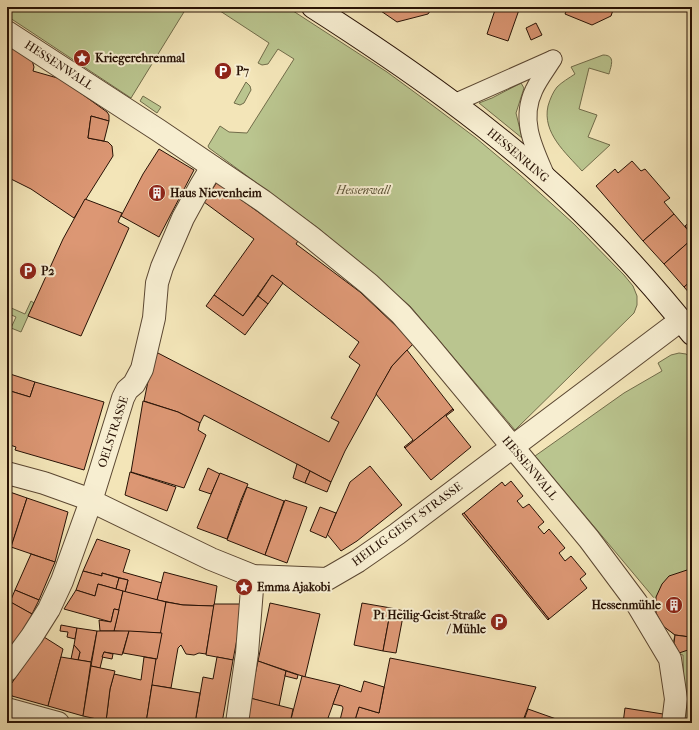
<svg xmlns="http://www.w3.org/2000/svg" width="699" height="730" font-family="'IM FELL French Canon',serif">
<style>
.green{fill:#bac58f;stroke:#716c4a}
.building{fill:#dc9774;stroke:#281205}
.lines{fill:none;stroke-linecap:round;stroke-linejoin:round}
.lane-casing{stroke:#5b4732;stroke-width:19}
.street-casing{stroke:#5b4732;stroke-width:24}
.secondary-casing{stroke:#281205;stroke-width:24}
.lane{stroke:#f7eed1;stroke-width:17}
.street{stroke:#f7eed1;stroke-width:22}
.secondary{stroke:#f7eed1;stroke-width:22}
.labels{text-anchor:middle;stroke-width:4;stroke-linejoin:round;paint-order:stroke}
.poi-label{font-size:12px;font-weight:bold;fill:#281205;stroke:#f7eed1;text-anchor:start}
.street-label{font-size:12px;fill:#281205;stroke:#f7eed1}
.park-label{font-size:12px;font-style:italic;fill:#5b5135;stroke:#f7eed1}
</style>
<rect width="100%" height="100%" fill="#f3e5b8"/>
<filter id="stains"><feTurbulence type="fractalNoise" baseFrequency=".005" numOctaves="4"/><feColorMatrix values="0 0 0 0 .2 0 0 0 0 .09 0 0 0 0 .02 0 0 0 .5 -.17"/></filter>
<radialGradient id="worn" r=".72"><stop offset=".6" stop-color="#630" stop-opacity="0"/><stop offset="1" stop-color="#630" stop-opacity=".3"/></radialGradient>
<g class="green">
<path d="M7 7H187L131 98 7 16Z"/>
<path d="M214 7H287L387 72 432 105 476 138 520 175 574 224 624 275 633 286 637 296V305L634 313 515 430 410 306 318 228 209 148 208 146 220 126 229 132 247 133 294 59 278 49 268 64 262 65 258 63 269 43Z"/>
<path d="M603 55C616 55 611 66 609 74L589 68 579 109 597 115 588 137 610 145 582 171C566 153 542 133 548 106 550 99 553 92 557 87 562 82 569 78 575 74L571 67Z"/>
<path d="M246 82 250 86 251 90 244 103 240 105 234 103Z"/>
<path d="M521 83 524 88 516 113 522 138 479 103 492 98Z"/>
<path d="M143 96 161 107 157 113 140 101Z"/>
<path d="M7 300 11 301 9 307 25 314 31 301 34 303 21 332 11 328 16 317 7 313Z"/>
<path d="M679 353 686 354 692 358V723H683L684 698 683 655 679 654 673 643 675 635C659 623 655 617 654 598L535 456 624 393 662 371 658 363 671 355Z"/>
</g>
<g class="building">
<path d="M379 7H433L428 14 397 22 378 9Z"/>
<path d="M496 7H520L508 41 487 34Z"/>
<path d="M568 7H614L611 16 592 25 565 14Z"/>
<path d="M536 23 542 35 531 40 526 28Z"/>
<path d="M7 45H10L32 60 34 67 33 71 61 79 107 112 109 115V121L91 116 88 138 108 142 112 146 113 156 74 218 31 189 7 177Z"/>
<path d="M91 116 109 121 104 141 88 138Z"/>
<path d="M159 149 194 170 159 237 121 216 143 174Z"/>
<path d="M632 161 641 171 645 169 670 198 664 202 674 214 643 241 596 186 615 169 618 173Z"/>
<path d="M217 182 298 241 296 244 360 292 414 343 392 366 345 451 331 482 204 415 200 423 178 412 144 401 154 352H156L329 442 339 422 331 418 360 365 349 357 359 342 272 275 243 316 214 295 254 239 204 202Z"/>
<path d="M85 199 122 213 118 222 129 228 81 336 28 316 63 239Z"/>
<path d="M674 214 692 235V239L664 264 643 241Z"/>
<path d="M692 220V235L685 226Z"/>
<path d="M692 239V280L684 287 664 264Z"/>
<path d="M272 275 283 283 268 304 258 296Z"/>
<path d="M692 280V296L684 287Z"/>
<path d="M214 295 243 316 258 296 268 304 245 335 206 306Z"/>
<path d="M407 350 453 409 405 448 404 447 413 440 376 394 392 366Z"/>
<path d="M7 373 35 382 30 397 7 390Z"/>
<path d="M35 382 104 402 84 470 15 450 16 447 7 444V390L30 397Z"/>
<path d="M143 401 178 412 200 423 198 430 206 435 184 488 131 472Z"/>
<path d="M453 409 454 410 446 416 471 447 431 480 405 448Z"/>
<path d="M297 464 310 471 305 483 293 478Z"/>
<path d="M370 466 402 505 357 541 341 551 327 534 350 482Z"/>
<path d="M208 468 220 474 211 494 199 490Z"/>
<path d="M310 471 331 482 327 492 305 483Z"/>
<path d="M130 472 176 487 167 511 125 495Z"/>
<path d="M220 473 248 484 241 500 227 539 197 528Z"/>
<path d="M511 481 523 496 517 501 523 508 529 504 544 522 538 527 544 534 549 529 565 548 559 553 565 561 571 556 586 574 580 579 587 588 549 619 464 513 502 482 505 486Z"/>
<path d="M247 487 284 501 265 555 227 540Z"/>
<path d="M7 491 27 498 11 547 7 546Z"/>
<path d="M27 498 68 512 55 562 11 547Z"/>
<path d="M285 500 307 507 287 563 265 555Z"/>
<path d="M320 507 336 513 326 538 310 531Z"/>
<path d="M464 513 549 619 548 620 462 514Z"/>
<path d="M97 539 130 550 123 572 162 583 157 600 125 592 128 580 102 573V576L83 571Z"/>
<path d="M31 554 55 562 39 600 15 590Z"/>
<path d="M687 570 692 572V637H690L675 635 663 626 656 613V597L662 584 669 576Z"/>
<path d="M83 571 102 576V573L119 578 116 589 98 584 95 596 76 590Z"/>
<path d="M164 572 217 586 214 606 183 605 157 600Z"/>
<path d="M119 578 128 580 125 592 116 589Z"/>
<path d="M98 584 123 591 119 610 114 609 111 622 64 609 76 590 95 596Z"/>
<path d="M15 590 39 600 32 614 10 602Z"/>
<path d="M123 591 166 602 162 633 114 631Z"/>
<path d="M7 600 32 614 28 623 10 650 7 649Z"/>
<path d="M166 602 183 605 214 606 206 654 199 653 194 655 186 654 181 645 178 648 171 688 151 685Z"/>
<path d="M270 603 320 614 305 677 258 661Z"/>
<path d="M362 603 391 608 383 651 354 645Z"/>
<path d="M214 604H240L238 634 233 660 206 655Z"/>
<path d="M391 608 404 611 396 653 383 651Z"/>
<path d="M114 609 119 610 114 631H100L99 620 111 622Z"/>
<path d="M61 625 77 628 75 639 67 637 68 632 60 631Z"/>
<path d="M77 628 97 631 91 662 78 660 80 652 74 645Z"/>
<path d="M97 631H129L122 655 104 652 100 668 91 666Z"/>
<path d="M129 631 162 633 157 659 123 653Z"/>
<path d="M675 635 690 637 688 650 679 653 674 643Z"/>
<path d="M44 637 63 649 48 706 12 696 9 687Z"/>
<path d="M74 645 80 652 78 660 71 659Z"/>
<path d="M104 652 113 654 112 659 102 657Z"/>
<path d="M61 657 91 662 83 716 48 706Z"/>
<path d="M144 657 156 659 146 723H115L106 721 110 689 114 674 141 680Z"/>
<path d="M217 657 233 660 222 723H195L203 677 213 679Z"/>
<path d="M390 658 536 687 522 723H354L359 707 379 713Z"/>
<path d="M258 661 286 671 279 706 250 698Z"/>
<path d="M91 666 115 671 110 689 106 721 83 716Z"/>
<path d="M286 671 298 675 297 679 285 676Z"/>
<path d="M302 676 340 685 328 718 332 719 331 723H290Z"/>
<path d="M364 681 384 687 379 713 359 707 354 723 338 722 340 720 343 708 342 706 333 704 340 685 361 692Z"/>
<path d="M152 685 200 693 195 723H146Z"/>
<path d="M250 698 293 709 290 723H244Z"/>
<path d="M625 708 663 714 662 723H623Z"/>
<path d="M528 709 559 720 558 723H523Z"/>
</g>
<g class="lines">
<defs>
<g id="lane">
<path d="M454 103 553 59"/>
<path d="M547 178C535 150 519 121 534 90 539 79 547 69 553 59"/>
</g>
<g id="street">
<path d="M7 32 158 130 263 201 311 237 369 284 401 314 428 345 589 539 636 602 670 659 676 699 673 723"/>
<path d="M7 473 44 483 83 497 211 559 253 576 327 579 358 561 397 534 681 320"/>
<path d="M7 670 32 636 49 609 62 581 91 501 123 398 127 390 134 384 142 369 154 318 157 283 162 267 183 218 200 187 212 167"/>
<path d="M7 709 58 723"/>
<path d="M237 723 247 653 253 576"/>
</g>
<path id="secondary" d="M313 7C405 66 497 130 576 206 618 246 656 289 692 334"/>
</defs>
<use href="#lane" class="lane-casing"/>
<use href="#street" class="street-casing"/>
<use href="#secondary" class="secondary-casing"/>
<use href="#lane" class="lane"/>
<use href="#street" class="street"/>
<use href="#secondary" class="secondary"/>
</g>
<defs>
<symbol id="sight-disc" viewBox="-11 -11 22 22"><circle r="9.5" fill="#8f2418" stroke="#f7eed1"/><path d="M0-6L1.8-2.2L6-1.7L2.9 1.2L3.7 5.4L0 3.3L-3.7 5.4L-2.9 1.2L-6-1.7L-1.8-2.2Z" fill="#fff"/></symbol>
<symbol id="parking-disc" viewBox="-11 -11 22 22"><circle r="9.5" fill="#8f2418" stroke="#f7eed1"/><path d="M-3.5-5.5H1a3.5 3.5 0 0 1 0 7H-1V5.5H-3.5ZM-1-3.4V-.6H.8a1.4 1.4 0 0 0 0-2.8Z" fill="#fff"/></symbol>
<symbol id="building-disc" viewBox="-11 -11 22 22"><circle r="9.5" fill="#8f2418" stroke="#f7eed1"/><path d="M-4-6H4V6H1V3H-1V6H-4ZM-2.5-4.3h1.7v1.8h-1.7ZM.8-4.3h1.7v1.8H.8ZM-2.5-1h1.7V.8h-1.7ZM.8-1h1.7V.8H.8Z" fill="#fff"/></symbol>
</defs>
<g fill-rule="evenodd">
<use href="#sight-disc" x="72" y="48" width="20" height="20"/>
<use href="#parking-disc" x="213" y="61" width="20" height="20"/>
<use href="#building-disc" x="147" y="183" width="20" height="20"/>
<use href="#parking-disc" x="18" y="261" width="20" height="20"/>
<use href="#sight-disc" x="234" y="577" width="20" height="20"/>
<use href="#building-disc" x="664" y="595" width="20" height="20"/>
<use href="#parking-disc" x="489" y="612" width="20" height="20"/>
</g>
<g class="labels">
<g class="poi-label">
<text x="95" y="62">Kriegerehrenmal</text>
<text x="236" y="75">P7</text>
<text x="170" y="197">Haus Nievenheim</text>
<text x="41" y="275">P2</text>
<text x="257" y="591">Emma Ajakobi</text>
<text x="661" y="609" text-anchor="end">Hessenmühle</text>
<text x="486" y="619" text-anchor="end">P1 Heilig-Geist-Straße<tspan x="486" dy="14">/ Mühle</tspan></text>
</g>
<g class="street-label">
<text transform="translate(59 65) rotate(33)" y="4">HESSENWALL</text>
<text transform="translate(518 155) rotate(40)" y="4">HESSENRING</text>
<text transform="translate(113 432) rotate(-72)" y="4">OELSTRASSE</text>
<text transform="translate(530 468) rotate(50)" y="4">HESSENWALL</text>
<text transform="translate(407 524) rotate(-36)" y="4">HEILIG-GEIST-STRASSE</text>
</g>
<g class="park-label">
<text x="363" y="194">Hessenwall</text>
</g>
</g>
<rect width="699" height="730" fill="none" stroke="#f3e5b8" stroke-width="24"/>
<rect x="8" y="8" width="683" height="714" fill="none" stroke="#281205" stroke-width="2"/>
<rect x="12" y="12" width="675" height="706" fill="none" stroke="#281205"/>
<rect width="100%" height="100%" filter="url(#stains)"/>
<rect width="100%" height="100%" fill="url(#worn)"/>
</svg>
